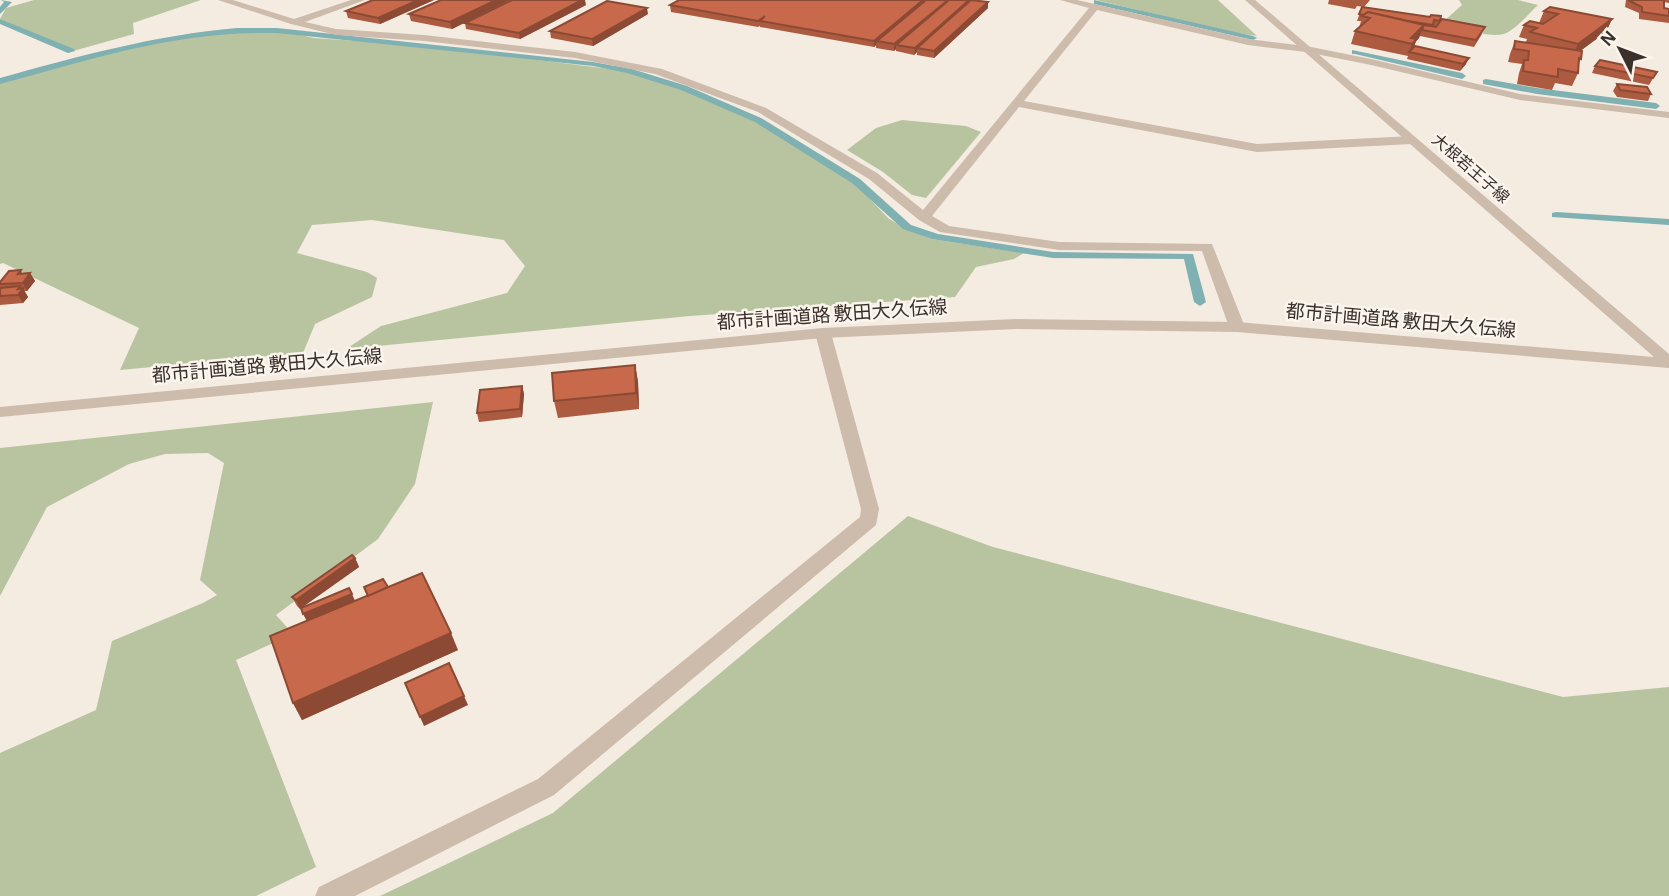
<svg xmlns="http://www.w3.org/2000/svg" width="1669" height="896" font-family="'Alegreya Sans','Noto Sans JP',sans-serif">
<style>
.green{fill:#b8c4a0}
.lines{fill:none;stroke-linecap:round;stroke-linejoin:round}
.stream{fill:#7fb0b2;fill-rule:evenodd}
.minor{fill:#cdbbac;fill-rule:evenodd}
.tertiary{fill:#cdbbac;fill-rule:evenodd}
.wall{fill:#ac5a40}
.shaded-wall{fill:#8c4a34}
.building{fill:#c8694b;stroke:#8c4a34;stroke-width:2}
.labels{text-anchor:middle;stroke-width:5;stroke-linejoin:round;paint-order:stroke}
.far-street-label{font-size:16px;fill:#3b302b;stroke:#fbf5ee}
.street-label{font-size:19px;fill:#3b302b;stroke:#fbf5ee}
</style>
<rect width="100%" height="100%" fill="#f4ebe1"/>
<g class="green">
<path d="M34 0H201L133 23 134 34 73 51 0 19 6 8Z"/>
<path d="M1096 0H1218L1257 36 1225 31Z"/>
<path d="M1459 0H1518L1538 5C1529 13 1516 30 1504 34 1488 38 1458 28 1444 21L1462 5Z"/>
<path d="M282 31 314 38 427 46 626 71 680 89 756 120 853 181 888 218 904 228 932 239 1024 253 1014 259 976 267 955 297 690 316 346 349 381 326 507 293 525 266 504 240 372 220 312 225 297 253 367 272 377 278 372 297 315 324 303 353 120 370 139 328 3 263 0 264V82L140 44 199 35Z"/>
<path d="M902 120 966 126 981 132 926 198 912 195 883 172 847 150 876 128Z"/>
<path d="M433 402 415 484 378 539 276 615 293 634 236 660 316 867 256 896H0V753L96 710 112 641 203 603 217 595 200 580 224 463 208 453 165 454 129 464 47 507 0 596V448Z"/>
<path d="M908 516 993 547 1563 697 1669 687V896H380L553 813Z"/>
</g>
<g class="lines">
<g class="stream">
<path d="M1 0 12 2 0 14V7L4 2Z"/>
<path d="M1094 0 1253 36 1257 38 1253 40 1094 4Z"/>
<path d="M0 19 74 49 75 51 68 53 0 24Z"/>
<path d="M237 28H277L593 62 632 69 687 86 761 118 860 179 911 225 938 234 1053 252 1193 254 1206 302 1200 306 1194 302 1184 259 1053 258 932 239 903 229 852 183 755 122 681 90 627 73 593 66 277 33C175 31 97 58 0 84V78C79 56 156 35 237 28Z"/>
<path d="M1352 50 1462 73 1466 76 1462 79 1355 54H1352Z"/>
<path d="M1486 79 1537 88 1656 103 1660 106 1656 109 1537 94 1483 84V80Z"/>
<path d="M1556 212 1669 219V225L1552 217V213Z"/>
</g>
<g class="minor">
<path d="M218 0H233L294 19 351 0H365L305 22 336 29 424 35 575 52 662 69 766 108 877 173 923 210 1089 8 1060 0H1077L1248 39 1306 46 1371 59 1520 94 1669 112V118L1520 100 1371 65 1306 52 1248 45 1097 10 1024 101 1257 144 1412 136 1418 140 1412 144 1257 152 1019 107 932 216 949 226 1059 242 1212 244 1245 327 1237 332 1229 327 1202 251 1059 250 940 232 919 220 869 179 758 112 655 74 575 58 424 41 336 35 291 24Z"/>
<path d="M823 328 831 333 879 509 876 525 554 795 355 896H315L319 887 538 779 860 517 861 509 815 333Z"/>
</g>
<path class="tertiary" d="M1245 0H1255L1669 354V368L1237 332 1016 329 823 338 0 417V407L823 328 1016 319 1237 322 1654 357Z"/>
</g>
<g class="wall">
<path d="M434 0 380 24 348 18 346 11Z"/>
<path d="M441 0H510L452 29 411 21 409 14Z"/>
<path d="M1329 0H1370L1364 7 1357 6 1355 9 1328 4Z"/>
<path d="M1626 0H1669V3L1664 2V8L1669 9V23L1639 19V13L1625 7Z"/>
<path d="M970 1 988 8 934 58 917 55V52L914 55 896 51V49L894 51 876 48V45L874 47 760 27V26L758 27 671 12 670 5Z"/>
<path d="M586 5 520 39 466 29 465 23Z"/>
<path d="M1362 7 1430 17 1441 16 1439 23 1482 34 1474 47 1420 36 1416 41 1414 47 1466 64 1460 71 1407 59 1408 56 1351 44 1355 31 1359 28 1361 21H1357Z"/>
<path d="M1544 11 1612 19 1606 32 1580 51 1581 59 1578 65V73L1572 86 1555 83 1552 90 1517 84 1519 73 1522 64 1508 62 1510 54 1515 41 1526 42 1527 39 1519 37 1524 25 1539 23Z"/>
<path d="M648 14 593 46 551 38 550 31Z"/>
<path d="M1595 66 1657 72 1649 85 1592 73Z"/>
<path d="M1617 84 1651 94 1648 101 1617 97 1613 91Z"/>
<path d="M21 270 22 273H30L35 281 27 291H24L28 297 23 303 0 305V282Z"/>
<path d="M635 365 638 382 639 409 558 418 554 401Z"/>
<path d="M522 386 524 394 522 417 479 422 477 413Z"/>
<path d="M355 558 359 567 302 607 355 601 367 596 364 587 388 588 458 650 302 720 293 703 307 621 301 608 300 609 297 606 292 597Z"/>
</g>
<g class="shaded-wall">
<path d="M418 0H434L380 24 378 18Z"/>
<path d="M496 0H510L452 29 450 22Z"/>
<path d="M582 0H585L586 5 520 39 519 33Z"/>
<path d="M923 0H931L877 41 876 45 874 47V41Z"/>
<path d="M948 0 896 45V49L894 51V44Z"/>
<path d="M969 0H970V5L917 48V52L914 55 915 48Z"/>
<path d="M988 2V8L934 58V51Z"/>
<path d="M647 8 648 14 593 46 592 39Z"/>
<path d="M1612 19 1606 32 1572 57 1578 44Z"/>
<path d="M1424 25 1419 38 1416 41 1412 52H1409L1408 56 1412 44 1411 38Z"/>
<path d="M1469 58 1466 64 1460 71 1463 64Z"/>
<path d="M30 273 35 281 27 291 23 283Z"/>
<path d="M20 286 22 290 23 288 28 297 23 303 18 295V289Z"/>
<path d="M635 365 638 382 639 409 636 393Z"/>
<path d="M522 386 524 394 522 417 520 409Z"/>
<path d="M355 558 359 567 300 609 296 600Z"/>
<path d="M352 594 356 603 308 623 303 614Z"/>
<path d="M451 633 458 650 302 720 293 703Z"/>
<path d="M464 696 468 705 424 726 420 717Z"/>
</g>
<g class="building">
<path d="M373 0H418L378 18 346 11Z"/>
<path d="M441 0H496L450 22 409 14Z"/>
<path d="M512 0H582L519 33 465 23Z"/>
<path d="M679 0H923L874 41 760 21 765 16 758 21 670 5Z"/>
<path d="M926 0H948L894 44 877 41Z"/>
<path d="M949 0H969L915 48 896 45Z"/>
<path d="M971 0 988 2 934 51 917 48Z"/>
<path d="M1628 0H1664V8L1669 9V16L1642 12V7Z"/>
<path d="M607 1 647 8 592 39 550 31Z"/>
<path d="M1362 7 1430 17 1431 15 1441 16 1440 21 1434 20 1433 25 1408 21 1368 12 1364 15 1359 14Z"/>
<path d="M1550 7 1612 19 1578 44 1530 32 1537 28 1524 25 1530 21 1543 24 1558 14 1544 11Z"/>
<path d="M1368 12 1424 25 1411 38 1417 39 1412 44 1355 31 1370 18 1362 16Z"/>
<path d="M1442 19 1485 27 1476 40 1422 30 1424 25 1436 27Z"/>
<path d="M1515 41 1582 51 1581 59 1579 58 1578 73 1558 69V77L1523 71 1524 60H1528L1529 51 1514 49Z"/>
<path d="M1415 46 1469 58 1463 64 1409 52Z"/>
<path d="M1600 60 1657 72 1653 78 1595 66Z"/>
<path d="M1617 84 1647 87 1651 94 1620 90Z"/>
<path d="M21 270 18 274 30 273 23 283 0 284V282L9 271Z"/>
<path d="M20 286 18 289 23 288 18 295 0 296V288Z"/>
<path d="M635 365 636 393 554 401 552 373Z"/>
<path d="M522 386 520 409 477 413 480 390Z"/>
<path d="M352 555 355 558 296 600 292 597Z"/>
<path d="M422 573 451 633 293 703 270 636Z"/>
<path d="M383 579 388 587 368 596 364 587Z"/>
<path d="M349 588 352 594 303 614 301 608Z"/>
<path d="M449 663 464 696 420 717 405 683Z"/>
</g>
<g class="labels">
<g class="far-street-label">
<text transform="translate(1471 168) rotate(41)" y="6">大根若王子線</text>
</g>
<g class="street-label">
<text transform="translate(832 314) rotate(-4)" y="7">都市計画道路 敷田大久伝線</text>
<text transform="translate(1401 320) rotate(5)" y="7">都市計画道路 敷田大久伝線</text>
<text transform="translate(267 365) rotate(-5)" y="7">都市計画道路 敷田大久伝線</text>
</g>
</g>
<g transform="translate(1620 49) rotate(312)" stroke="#fbf5ee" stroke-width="5" paint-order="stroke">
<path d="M0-5L12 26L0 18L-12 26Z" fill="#3b302b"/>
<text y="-10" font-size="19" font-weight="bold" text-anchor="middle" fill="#3b302b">N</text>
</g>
</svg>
